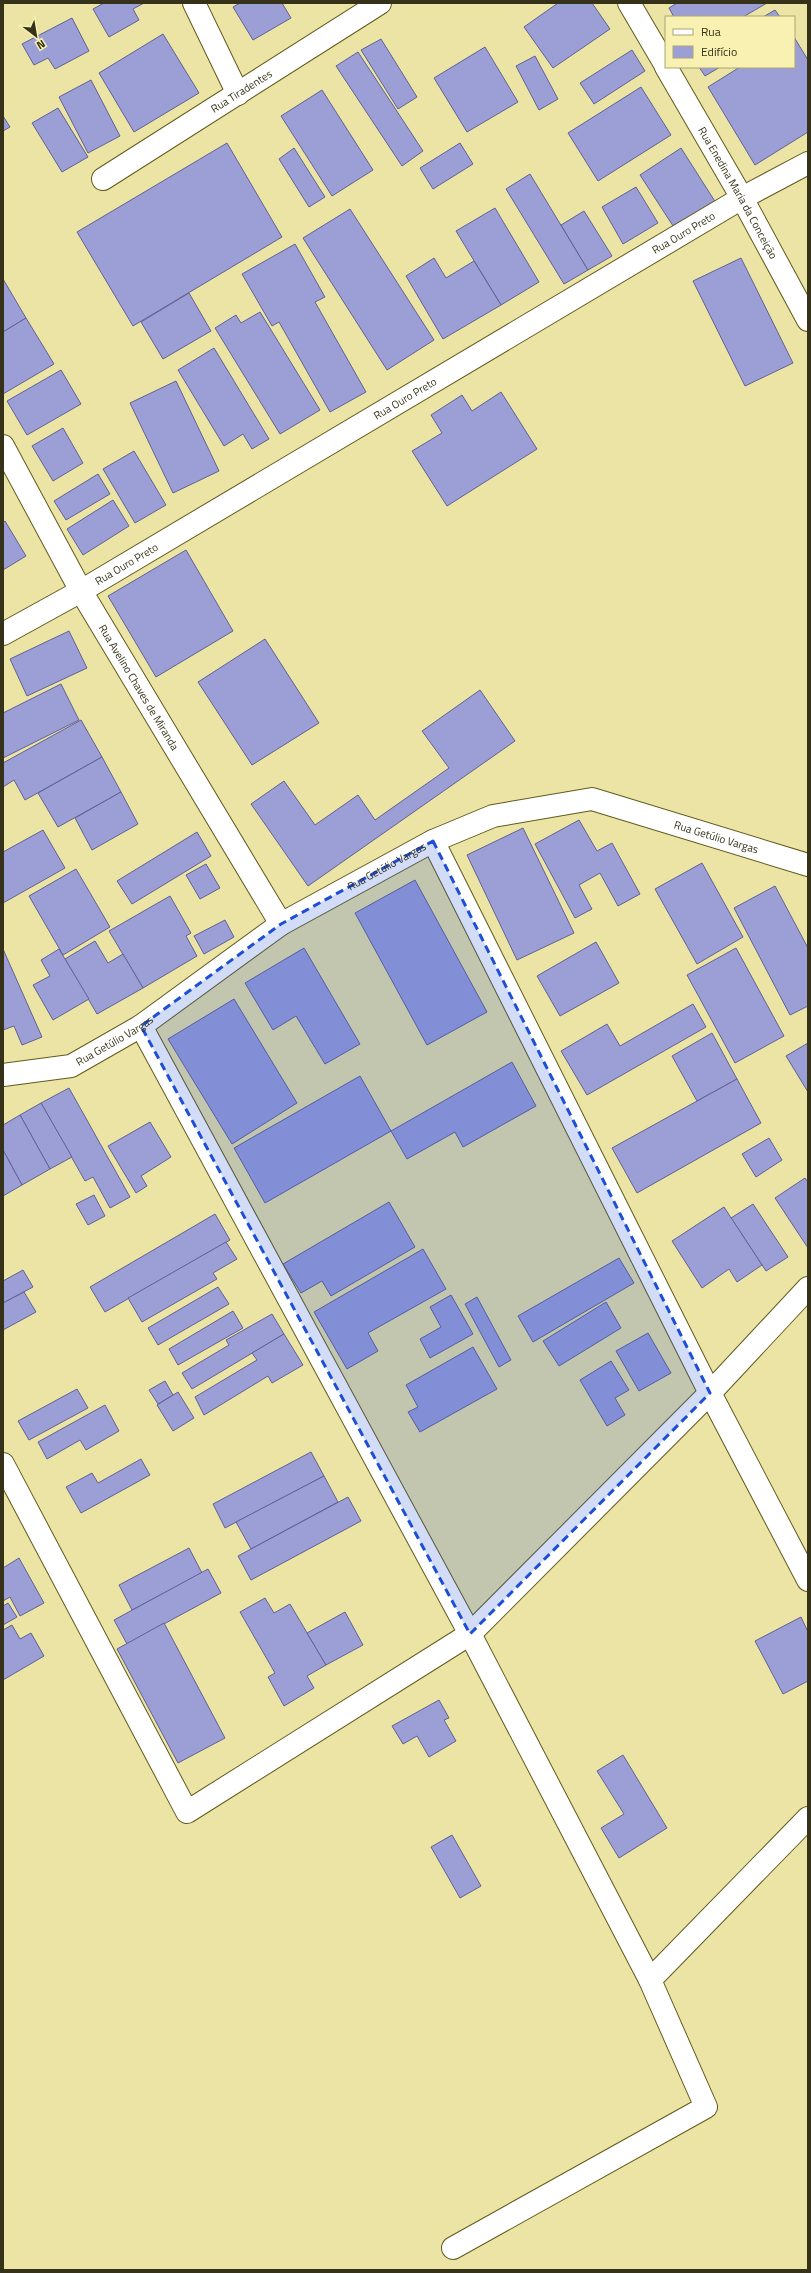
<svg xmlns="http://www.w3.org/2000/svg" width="811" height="2273" font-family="'Titillium Web',sans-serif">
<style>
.building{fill:#9c9ed6;stroke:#606194}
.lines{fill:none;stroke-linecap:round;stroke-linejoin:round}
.street-casing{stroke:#615a1d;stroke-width:24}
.street{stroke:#fff;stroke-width:22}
.marked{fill:#1d4ed8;fill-opacity:0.2;stroke:#1d4ed8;stroke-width:3;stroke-dasharray:8 5;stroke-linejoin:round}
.labels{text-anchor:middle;stroke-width:4;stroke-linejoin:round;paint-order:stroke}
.street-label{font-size:11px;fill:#353219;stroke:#f8f1b2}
</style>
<rect width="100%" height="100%" fill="#ebe4a5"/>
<g class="building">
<path d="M104 3H144L133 9 139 20 109 37 93 9Z"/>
<path d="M240 3H282L291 18 253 40 233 7Z"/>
<path d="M558 3H592L610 29 553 68 524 27Z"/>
<path d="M677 3H767L743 17H674L669 8Z"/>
<path d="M775 10 780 17H763Z"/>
<path d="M72 18 89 51 55 69 48 58 34 65 22 44Z"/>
<path d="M163 34 199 93 134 132 99 73Z"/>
<path d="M794 37 808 60V132L755 165 708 87 740 67H794Z"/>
<path d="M381 39 417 97 398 109 361 50Z"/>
<path d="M485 47 518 102 467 132 434 78Z"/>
<path d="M632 50 645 71 594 104 580 83Z"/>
<path d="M358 52 423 151 402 166 336 66Z"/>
<path d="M535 56 558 99 539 110 516 66Z"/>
<path d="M699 67H720L705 76Z"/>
<path d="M91 80 120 136 88 153 59 97Z"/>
<path d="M641 87 671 135 598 181 568 133Z"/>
<path d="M322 90 373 170 332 196 281 116Z"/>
<path d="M58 108 88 157 62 172 32 123Z"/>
<path d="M3 116 10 127 3 131Z"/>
<path d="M227 143 282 237 133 326 77 232Z"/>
<path d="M460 143 473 164 433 189 420 168Z"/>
<path d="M294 148 325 197 309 207 279 159Z"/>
<path d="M681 148 716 203 675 229 640 175Z"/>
<path d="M530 174 588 270 564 284 506 189Z"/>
<path d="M636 187 658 223 623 244 602 207Z"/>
<path d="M495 208 539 282 501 305 456 231Z"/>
<path d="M350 209 434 340 387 370 303 238Z"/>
<path d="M584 211 612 256 588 270 561 225Z"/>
<path d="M295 244 325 297 315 302 366 392 330 412 279 322 272 326 242 274Z"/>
<path d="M434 258 446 278 474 261 501 305 443 339 406 276Z"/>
<path d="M741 258 793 363 745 386 693 281Z"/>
<path d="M3 279 26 318 3 332Z"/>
<path d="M189 293 211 331 163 359 141 322Z"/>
<path d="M260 312 320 410 280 434 215 328 236 315 241 323Z"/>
<path d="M26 318 54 364 3 394V332Z"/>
<path d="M214 348 269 439 252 449 243 434 224 446 178 370Z"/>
<path d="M61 370 81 404 27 435 7 401Z"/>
<path d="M176 381 219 471 173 493 130 403Z"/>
<path d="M501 392 537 449 447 506 412 451 442 433 431 415 462 395 472 411Z"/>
<path d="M63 428 83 463 53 481 32 446Z"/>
<path d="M134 451 166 505 135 523 103 469Z"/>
<path d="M98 474 110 494 66 520 54 501Z"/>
<path d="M113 500 129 526 83 555 67 529Z"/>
<path d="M5 521 26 556 3 570V523Z"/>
<path d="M186 550 233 631 156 677 108 596Z"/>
<path d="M69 631 87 668 27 696 10 659Z"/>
<path d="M265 639 319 723 252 765 198 682Z"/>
<path d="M61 684 79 720 3 758V713Z"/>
<path d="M480 690 515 741 308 886 251 804 284 781 315 825 358 795 375 820 449 768 422 731Z"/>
<path d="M81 720 102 757 25 800 14 780 3 787V763Z"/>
<path d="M102 757 121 792 58 827 38 793Z"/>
<path d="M121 792 138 824 92 850 75 818Z"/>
<path d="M579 820 597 851 612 843 640 894 618 906 600 873 579 885 592 909 575 918 535 844Z"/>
<path d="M523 828 574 933 517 960 467 855Z"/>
<path d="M43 830 65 868 3 903V852Z"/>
<path d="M197 832 211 856 132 904 117 881Z"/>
<path d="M702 863 743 937 697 964 655 889Z"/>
<path d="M206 864 220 888 200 899 186 875Z"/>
<path d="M76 869 110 927 63 955 29 896Z"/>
<path d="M415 880 487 1012 427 1045 355 913Z"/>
<path d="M775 886 808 948V1006L790 1015 734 908Z"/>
<path d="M170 896 191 933 186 936 197 956 143 988 109 931Z"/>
<path d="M225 920 234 937 204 954 194 936Z"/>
<path d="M95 941 108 963 123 954 143 988 97 1014 65 959Z"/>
<path d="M596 942 619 983 560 1016 537 976Z"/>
<path d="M304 948 360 1044 325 1064 296 1016 273 1030 245 983Z"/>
<path d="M736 948 784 1036 735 1063 687 975Z"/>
<path d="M3 949 42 1037 22 1045 14 1026 3 1030Z"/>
<path d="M59 949 89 999 53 1020 33 985 50 976 41 960Z"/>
<path d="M234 999 297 1103 232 1144 168 1039Z"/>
<path d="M693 1004 706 1027 587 1095 561 1051 607 1024 620 1046Z"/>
<path d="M712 1033 737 1079 697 1101 672 1056Z"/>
<path d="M808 1043V1092L786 1056Z"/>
<path d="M512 1062 536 1106 463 1147 455 1132 407 1159 391 1131Z"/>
<path d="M360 1076 391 1131 265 1203 234 1148Z"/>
<path d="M737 1079 761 1123 637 1193 612 1148Z"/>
<path d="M69 1088 130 1197 110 1208 93 1177 85 1181 41 1103Z"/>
<path d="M41 1103 72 1157 50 1169 20 1115Z"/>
<path d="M20 1115 50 1169 22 1185 3 1150V1125Z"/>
<path d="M150 1122 171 1157 141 1176 147 1186 136 1193 108 1146Z"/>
<path d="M769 1138 782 1160 756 1177 742 1154Z"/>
<path d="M3 1150 22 1185 3 1196Z"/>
<path d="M805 1178 808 1182V1248L775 1198Z"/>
<path d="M94 1195 105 1216 88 1225 76 1204Z"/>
<path d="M389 1202 415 1247 331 1296 322 1281 301 1293 283 1264Z"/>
<path d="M753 1204 788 1257 766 1271 731 1218Z"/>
<path d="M724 1207 762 1265 737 1282 729 1269 702 1288 672 1241Z"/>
<path d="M215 1214 230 1240 105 1312 90 1287Z"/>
<path d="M226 1242 237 1259 213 1273 217 1279 142 1322 128 1298Z"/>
<path d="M423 1249 446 1289 368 1333 378 1351 347 1369 314 1312Z"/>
<path d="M619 1258 634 1283 533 1342 518 1316Z"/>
<path d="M23 1270 33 1287 3 1303V1281Z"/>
<path d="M218 1287 229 1304 158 1345 148 1328Z"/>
<path d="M24 1292 36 1312 3 1330V1303Z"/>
<path d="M451 1295 473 1334 430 1358 420 1339 441 1327 430 1307Z"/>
<path d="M477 1297 511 1360 499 1367 465 1304Z"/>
<path d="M606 1302 621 1328 559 1366 543 1341Z"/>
<path d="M233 1311 243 1328 178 1365 169 1349Z"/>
<path d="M272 1314 284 1334 192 1389 182 1373 229 1345 226 1340Z"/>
<path d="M648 1333 671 1373 639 1391 616 1351Z"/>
<path d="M284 1334 303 1365 272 1383 268 1376 204 1415 195 1397 257 1360 252 1353Z"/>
<path d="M473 1347 497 1389 420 1432 408 1412 418 1407 406 1385Z"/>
<path d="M611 1361 629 1390 615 1398 625 1415 607 1426 580 1380Z"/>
<path d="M165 1381 173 1395 158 1404 149 1390Z"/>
<path d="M77 1389 88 1408 29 1440 18 1421Z"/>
<path d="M178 1392 194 1418 173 1431 157 1405Z"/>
<path d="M105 1405 119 1431 86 1450 80 1440 47 1459 38 1442Z"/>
<path d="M311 1452 324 1476 225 1528 213 1504Z"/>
<path d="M141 1459 150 1475 81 1513 66 1487 92 1473 98 1483Z"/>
<path d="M324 1476 338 1502 251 1549 236 1522Z"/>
<path d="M348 1497 361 1521 251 1580 238 1556Z"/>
<path d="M189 1548 202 1573 132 1610 119 1585Z"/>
<path d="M19 1558 44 1603 20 1616 10 1597 3 1601V1568Z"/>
<path d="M208 1569 221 1593 127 1644 114 1620Z"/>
<path d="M265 1598 274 1613 290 1604 326 1665 307 1676 314 1688 284 1706 268 1677 275 1673 240 1612Z"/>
<path d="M8 1603 17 1617 3 1625V1606Z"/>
<path d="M345 1612 363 1645 326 1665 307 1633Z"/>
<path d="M801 1617 808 1632V1681L783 1694 755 1641Z"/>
<path d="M164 1623 225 1738 178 1763 117 1649Z"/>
<path d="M12 1625 20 1639 31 1633 44 1656 3 1680V1630Z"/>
<path d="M439 1700 449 1718 444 1720 456 1741 429 1757 417 1736 403 1744 392 1726Z"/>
<path d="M623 1755 667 1828 619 1858 601 1828 624 1814 597 1771Z"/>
<path d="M452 1835 481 1886 460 1898 431 1847Z"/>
</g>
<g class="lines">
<defs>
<g id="street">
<path d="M194 3 238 94"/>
<path d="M629 3 666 66"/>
<path id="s1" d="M666 67 742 198 808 320"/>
<path id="s2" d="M103 179 380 3"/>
<path id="s3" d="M3 446 81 591 281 924"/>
<path id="s4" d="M3 634 81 591 742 198 808 163"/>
<path d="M433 841 710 1393 808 1580"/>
<path d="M141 1026 470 1634 650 1980"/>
<path id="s5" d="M3 1075 71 1066 141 1026 281 924 433 841 493 816 592 799 808 865"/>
<path d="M3 1464 187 1812 470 1634 710 1393 808 1288"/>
<path d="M453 2248 706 2107 650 1980 808 1818"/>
</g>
</defs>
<use href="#street" class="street-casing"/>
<use href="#street" class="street"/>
</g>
<path class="marked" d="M433 841 710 1393 470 1634 141 1026 281 924Z"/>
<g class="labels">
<g class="street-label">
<text dy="4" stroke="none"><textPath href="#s2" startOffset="164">Rua Tiradentes</textPath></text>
<text dy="4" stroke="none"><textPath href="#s1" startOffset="145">Rua Enedina Maria da Conceição</textPath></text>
<text dy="4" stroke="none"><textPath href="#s4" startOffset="790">Rua Ouro Preto</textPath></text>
<text dy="4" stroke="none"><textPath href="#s4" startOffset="466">Rua Ouro Preto</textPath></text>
<text dy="4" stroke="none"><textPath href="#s4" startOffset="142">Rua Ouro Preto</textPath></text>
<text dy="4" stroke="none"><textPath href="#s3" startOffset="277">Rua Avelino Chaves de Miranda</textPath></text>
<text dy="4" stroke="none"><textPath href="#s5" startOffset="791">Rua Getúlio Vargas</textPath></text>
<text dy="4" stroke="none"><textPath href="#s5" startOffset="443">Rua Getúlio Vargas</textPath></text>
<text dy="4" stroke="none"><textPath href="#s5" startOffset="119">Rua Getúlio Vargas</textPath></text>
</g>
</g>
<rect width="811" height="2273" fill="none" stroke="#353219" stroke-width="8"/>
<rect x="665" y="16" width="130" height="52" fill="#f8f1b2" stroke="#aaa575"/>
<rect x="673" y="29" width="20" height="6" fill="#ffffff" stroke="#aaa575"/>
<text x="701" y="36" font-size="12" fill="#353219">Rua</text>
<rect x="673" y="46" width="20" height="12" fill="#9c9ed6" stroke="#aaa575"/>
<text x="701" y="56" font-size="12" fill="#353219">Edifício</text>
<g transform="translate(36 36) rotate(149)" stroke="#f8f1b2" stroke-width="3" paint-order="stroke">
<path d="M0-3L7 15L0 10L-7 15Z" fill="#353219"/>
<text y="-6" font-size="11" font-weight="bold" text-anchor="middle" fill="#353219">N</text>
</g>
</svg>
